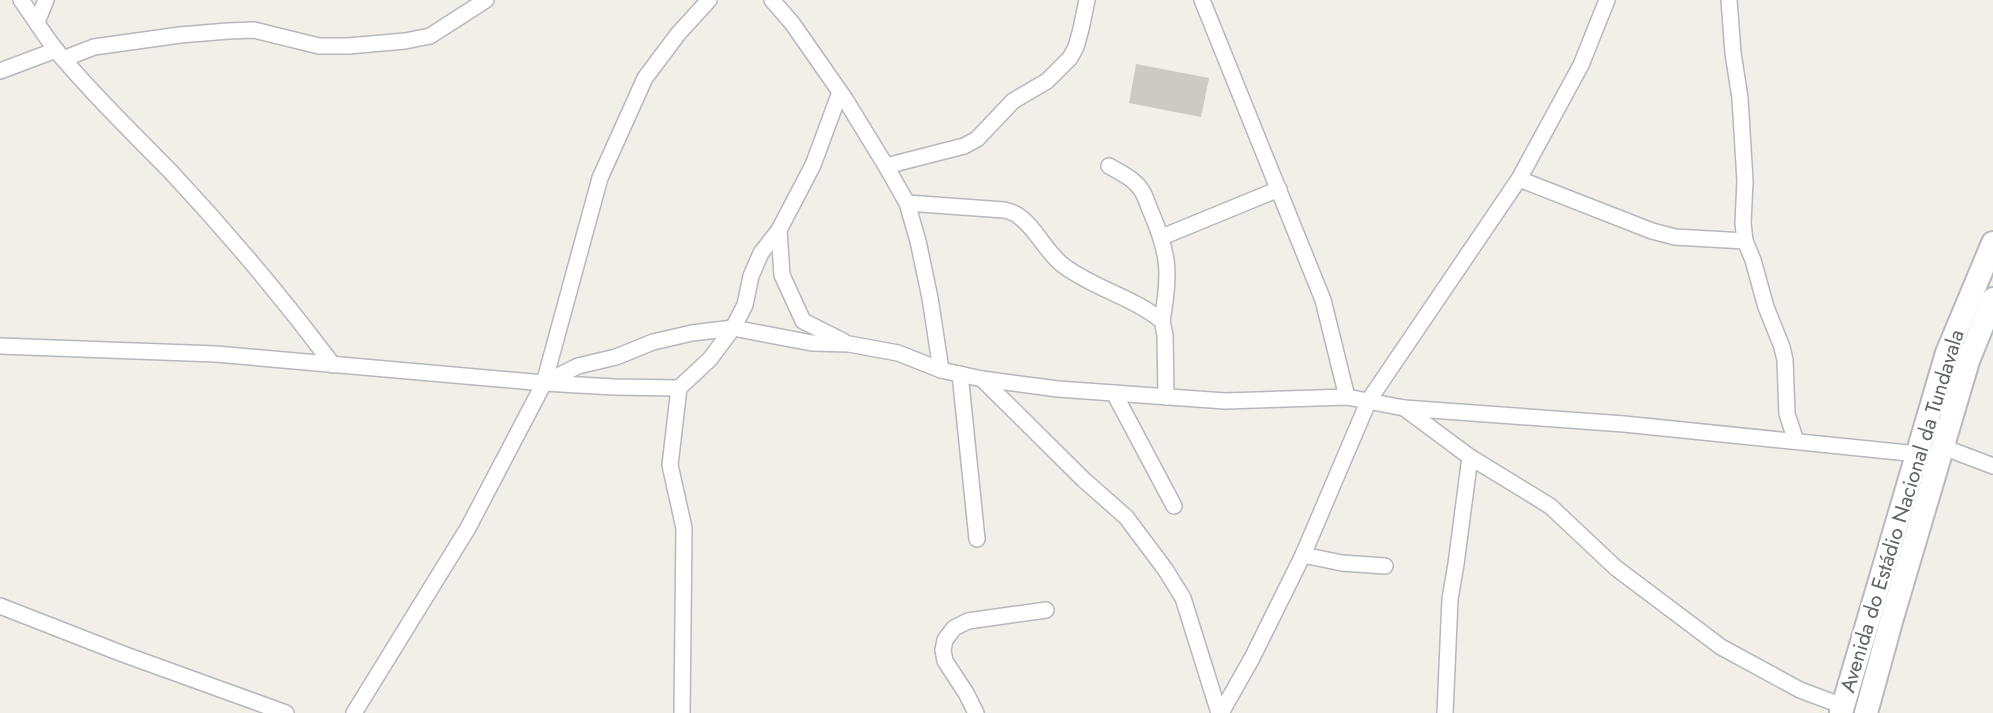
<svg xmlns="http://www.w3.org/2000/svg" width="1993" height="713" font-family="Jost,sans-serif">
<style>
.building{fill:#cccac5}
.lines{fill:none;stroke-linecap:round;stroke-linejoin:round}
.street-casing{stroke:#b5b8bc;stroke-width:18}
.secondary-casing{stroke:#b6babf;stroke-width:26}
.street{stroke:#fff;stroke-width:15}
.secondary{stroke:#fff;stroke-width:22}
.labels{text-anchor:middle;stroke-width:5;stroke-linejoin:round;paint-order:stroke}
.street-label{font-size:21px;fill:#5f6368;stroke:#fff}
</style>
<rect width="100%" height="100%" fill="#f1efe8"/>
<path class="building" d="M1136 64 1209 78 1201 117 1129 103Z"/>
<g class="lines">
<defs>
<g id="street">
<path d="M21 0C35 19 46 39 61 56 95 97 134 134 171 172 229 234 282 297 333 365"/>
<path d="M772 0 792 23 845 99 886 166 907 203 918 241 930 298 941 370"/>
<path d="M1202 0 1323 300 1347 397"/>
<path d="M1729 0 1733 53 1740 98 1745 181 1743 223 1745 241 1753 260 1766 307 1782 347 1785 360 1787 414 1796 441"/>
<path d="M37 22 46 0"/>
<path d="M63 59 94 47 180 35 228 31 254 30 319 46H348L405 41 430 36 486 0"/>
<path d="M0 71 56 50"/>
<path d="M886 166 964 146 977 139 1013 101 1047 81 1070 58 1076 47 1081 29 1087 0"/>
<path d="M1109 166C1121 173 1135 179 1142 191 1146 197 1148 206 1151 212 1170 256 1170 275 1162 321"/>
<path d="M1519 179 1652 231 1675 237 1745 241"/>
<path d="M907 203 1004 210C1008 211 1013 212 1017 215 1035 226 1046 253 1064 266 1095 289 1133 297 1162 321L1165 335 1166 397"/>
<path d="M779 230 782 275 803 321 843 341"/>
<path d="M1162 237 1279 189"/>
<path d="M0 346 216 354 544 383 614 387 679 388"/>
<path d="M960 374 977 539"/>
<path d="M982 379 1084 480 1126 517 1165 569 1183 598 1219 713"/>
<path d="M544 383 578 366 616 357 653 342 692 333 733 328 812 343 849 344 898 353 941 370 982 379 1058 389 1225 401 1347 397 1404 408 1624 424 1918 454"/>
<path d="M1114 393 1174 506"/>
<path d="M1404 408 1470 457 1550 506 1616 568 1721 647 1800 690 1843 706"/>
<path d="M1943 447 1993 466"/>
<path d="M1303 555 1342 563 1385 566"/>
<path d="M0 606 123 654 286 713"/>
<path d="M354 713 468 528 544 383 600 178 645 78 678 34 709 0"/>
<path d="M682 713 684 528 670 465 679 388 710 359 733 328 745 305 751 276 761 253 779 230 813 165 840 92"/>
<path d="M976 713 966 693 945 661 943 650 945 640 954 628 968 621 1046 610"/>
<path d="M1221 713 1252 658 1303 555 1369 400 1519 179 1581 65 1607 0"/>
<path d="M1445 713 1450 599 1456 564 1470 457"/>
</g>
<g id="secondary">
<path d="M1841 713 1947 353 1993 243"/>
<path d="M1866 713 1892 618 1968 361 1993 299"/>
</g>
</defs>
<use href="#street" class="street-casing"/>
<use href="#secondary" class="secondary-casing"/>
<use href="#street" class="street"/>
<use href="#secondary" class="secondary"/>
</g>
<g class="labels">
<g class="street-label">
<text transform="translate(1902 511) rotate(-73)" y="7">Avenida do Estádio Nacional da Tundavala</text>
</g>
</g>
</svg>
